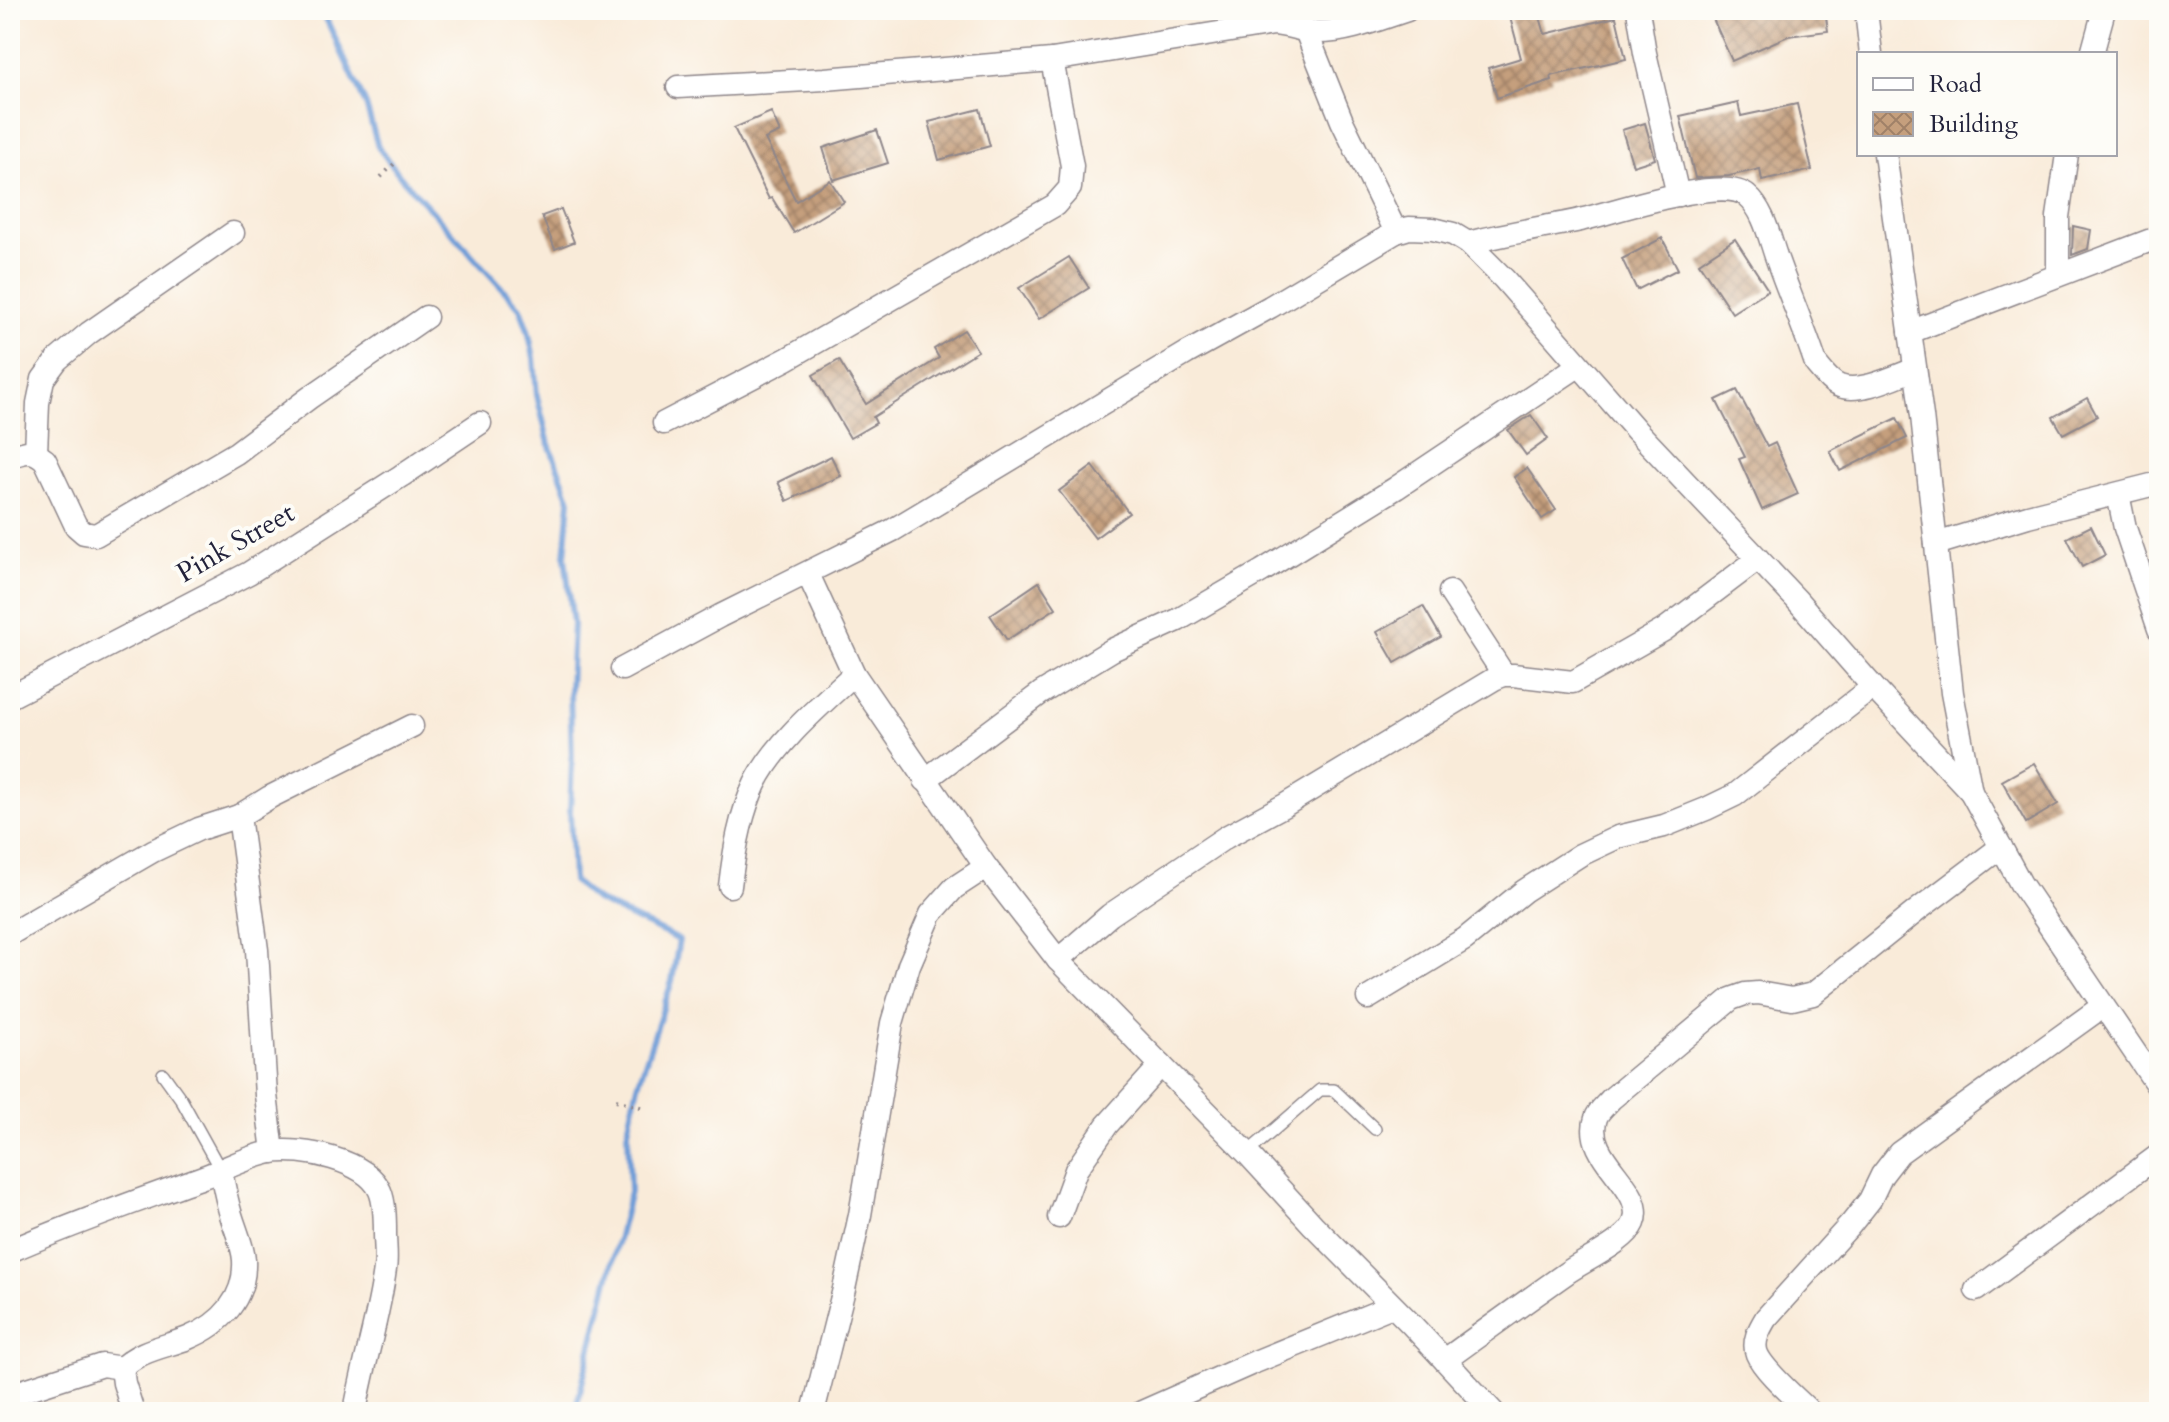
<svg xmlns="http://www.w3.org/2000/svg" width="2169" height="1422" font-family="Cardo,serif">
<style>
.lines{fill:none;stroke-linecap:round;stroke-linejoin:round}
.stream{stroke:#6e9cd7;stroke-width:6}
.building{fill:url(#building-cross-hatch)}
.lane-casing{stroke:#8e868a;stroke-width:14}
.street-casing{stroke:#8e868a;stroke-width:25}
.path{stroke:#8e868a;stroke-width:4;stroke-dasharray:2 6;stroke-linecap:butt}
.lane{stroke:#fff;stroke-width:11}
.street{stroke:#fff;stroke-width:22}
.labels{text-anchor:middle;stroke-width:8;stroke-linejoin:round;paint-order:stroke}
.street-label{font-size:28px;fill:#22223b;stroke:#fdfcf7}
</style>
<defs>
<pattern id="building-cross-hatch" width="8" height="8" patternUnits="userSpaceOnUse" patternTransform="scale(2)"><rect width="8" height="8" fill="#c59f7d"/><path d="M0 0l8 8M0 8l8-8" fill="none" stroke="#a08168"/></pattern>
</defs>
<rect width="100%" height="100%" fill="#fdfcf7"/>
<filter id="ink" filterUnits="userSpaceOnUse"><feTurbulence type="fractalNoise" baseFrequency=".0125" numOctaves="2"/><feDisplacementMap in="SourceGraphic" scale="16" xChannelSelector="R" yChannelSelector="G"/><feConvolveMatrix kernelMatrix="1 2 1 2 8 2 1 2 1" color-interpolation-filters="sRGB"/></filter>
<filter id="wash" filterUnits="userSpaceOnUse"><feTurbulence type="fractalNoise" baseFrequency=".006" numOctaves="4" result="noise"/><feDisplacementMap in="SourceGraphic" scale="32" xChannelSelector="R" yChannelSelector="G"/><feGaussianBlur stdDeviation="1.8" result="paint"/><feColorMatrix in="noise" values="0 0 0 0 0 0 0 0 0 0 0 0 0 0 0 0 0 1.4 0 .05"/><feComposite in="paint" operator="in"/></filter>
<g filter="url(#wash)">
<rect width="100%" height="100%" fill="#f9ebd9"/>
<g class="lines">
<g class="stream">
<path d="M143 10H149"/>
<path d="M322 10 366 105 378 147 401 177 520 308 528 330 534 358 537 396 549 444 570 500 565 557 573 624 570 690 572 761 570 812 573 881 594 899 679 940 672 981 638 1085 628 1130 630 1192 575 1412"/>
</g>
</g>
<g id="blocks">
<g class="building">
<path d="M1508 10H1538L1545 34 1616 17 1626 59 1551 76 1552 80 1497 98 1488 68 1521 58Z"/>
<path d="M1709 10H1825L1828 31 1788 36 1732 61Z"/>
<path d="M1738 103 1741 116 1797 104 1812 170 1762 181 1760 169 1729 176 1695 178 1680 116Z"/>
<path d="M980 109 990 146 939 160 929 122Z"/>
<path d="M771 112 780 132 765 139 796 201 830 180 844 202 794 233 772 198 769 199 734 128Z"/>
<path d="M1645 123 1655 159 1633 166 1622 130Z"/>
<path d="M877 130 888 163 833 180 823 148Z"/>
<path d="M561 209 574 242 555 249 542 216Z"/>
<path d="M2073 226 2091 230 2088 249 2072 255Z"/>
<path d="M1662 238 1678 269 1637 290 1622 259Z"/>
<path d="M1735 239 1768 290 1732 313 1699 263Z"/>
<path d="M1069 257 1089 288 1039 319 1019 288Z"/>
<path d="M964 330 978 351 873 417 876 423 850 438 813 375 839 360 866 404 939 358 934 349Z"/>
<path d="M1737 390 1767 447 1775 443 1798 494 1762 510 1739 459 1745 457 1716 400Z"/>
<path d="M2087 398 2097 416 2063 434 2053 417Z"/>
<path d="M1531 415 1548 439 1526 455 1508 430Z"/>
<path d="M1897 418 1907 438 1840 471 1830 451Z"/>
<path d="M831 456 841 476 787 501 778 482Z"/>
<path d="M1093 466 1129 513 1095 538 1059 491Z"/>
<path d="M1527 468 1556 510 1542 519 1514 477Z"/>
<path d="M2091 526 2105 555 2082 567 2067 538Z"/>
<path d="M1039 582 1056 608 1007 640 990 615Z"/>
<path d="M1423 606 1441 637 1395 663 1377 632Z"/>
<path d="M2034 763 2058 804 2026 823 2002 781Z"/>
</g>
</g>
</g>
<g filter="url(#ink)">
<use href="#blocks" fill-opacity="0" stroke="#8e868a" stroke-width="2"/>
<g class="lines">
<defs>
<g id="lane">
<path d="M163 1074 181 1099 221 1171"/>
<path d="M1247 1153 1320 1090H1334L1375 1129"/>
</g>
<g id="street">
<path d="M1638 10 1645 53 1678 195"/>
<path d="M1866 10 1871 54"/>
<path d="M1306 31 1342 121 1396 232"/>
<path d="M2092 54 2104 10"/>
<path d="M678 87 825 79 1052 60 1274 24C1290 25 1304 32 1319 32 1348 32 1379 19 1407 10"/>
<path d="M1885 154 1922 416 1952 693 1971 792 2021 884 2159 1088"/>
<path d="M1468 243C1504 234 1540 228 1576 221 1609 214 1722 174 1747 196 1765 211 1770 241 1778 262 1790 296 1805 330 1816 364 1823 372 1830 383 1840 386 1860 394 1896 376 1915 369"/>
<path d="M2058 275V217L2067 154"/>
<path d="M1910 332 2159 237"/>
<path d="M664 423 787 359 1055 205 1070 188 1072 166 1052 60"/>
<path d="M36 453 38 403 43 379 57 360 89 333 233 233"/>
<path d="M10 457C26 451 32 449 45 460L76 526 84 533 96 535 236 453 309 398 426 317"/>
<path d="M2118 494 2125 528 2159 629"/>
<path d="M1936 544 2028 516 2159 483"/>
<path d="M808 574 854 674 986 867 1058 960 1247 1153 1313 1225 1411 1324 1493 1412"/>
<path d="M1450 592 1504 675"/>
<path d="M622 669 720 616 893 530 1187 353 1270 307 1396 232 1409 228 1433 229 1453 234 1468 243 1504 279 1637 431 1796 599 1873 687 1971 792"/>
<path d="M10 697 249 573 401 476 480 423"/>
<path d="M925 780 1041 693 1112 650 1178 620 1262 571 1396 488 1578 366"/>
<path d="M239 816 257 950 266 1095 273 1152"/>
<path d="M730 886C734 852 740 815 755 784 775 743 821 705 854 674"/>
<path d="M10 934 153 851 199 829 239 816 270 797 412 726"/>
<path d="M1058 960 1110 915 1226 837 1285 805 1494 679 1504 675H1513L1573 682 1664 630 1758 559"/>
<path d="M1368 998 1465 939 1524 891 1580 855 1618 837 1664 826 1706 809 1735 795 1873 687"/>
<path d="M1059 1217 1076 1170 1107 1125 1161 1065"/>
<path d="M10 1251C73 1223 138 1201 203 1177 226 1169 247 1157 271 1152 301 1147 367 1160 380 1191 385 1203 385 1220 385 1233 385 1245 387 1258 385 1269 379 1317 363 1364 355 1412"/>
<path d="M1976 1290 2159 1155"/>
<path d="M1445 1360C1485 1331 1525 1302 1565 1274 1583 1261 1626 1242 1634 1223 1648 1188 1582 1159 1596 1118 1598 1111 1606 1105 1611 1099L1731 999 1745 994 1758 993 1792 999 1813 994 1919 909 2001 847"/>
<path d="M10 1395 102 1365 122 1368"/>
<path d="M133 1412 124 1383 122 1368C139 1350 165 1347 188 1338 222 1324 246 1298 244 1260 243 1246 236 1231 232 1218 227 1203 224 1187 221 1171"/>
<path d="M813 1412 844 1289 860 1215 892 1023 909 965 931 914 954 888 986 867"/>
<path d="M1142 1412 1255 1362 1392 1306"/>
<path d="M1810 1412C1796 1398 1764 1371 1757 1354 1752 1341 1760 1328 1766 1318L1851 1224 1870 1200 1882 1175 1899 1153 2103 1006"/>
</g>
</defs>
<use href="#lane" class="lane-casing"/>
<use href="#street" class="street-casing"/>
<g class="path">
<path d="M381 177 397 161"/>
<path d="M616 1100 644 1108"/>
</g>
<use href="#lane" class="lane"/>
<use href="#street" class="street"/>
</g>
</g>
<g class="labels">
<g class="street-label">
<text transform="translate(235 542) rotate(-30)" y="10">Pink Street</text>
</g>
</g>
<rect width="2169" height="1422" fill="none" stroke="#fdfcf7" stroke-width="40"/>
<rect x="1857" y="52" width="260" height="104" fill="#fdfcf7" stroke="#a5a5ac" stroke-width="2"/>
<rect x="1873" y="78" width="40" height="12" fill="#ffffff" stroke="#a5a5ac" stroke-width="2"/>
<text x="1929" y="92" font-size="24" fill="#22223b">Road</text>
<rect x="1873" y="112" width="40" height="24" fill="url(#building-cross-hatch)" stroke="#a5a5ac" stroke-width="2"/>
<text x="1929" y="132" font-size="24" fill="#22223b">Building</text>
</svg>
